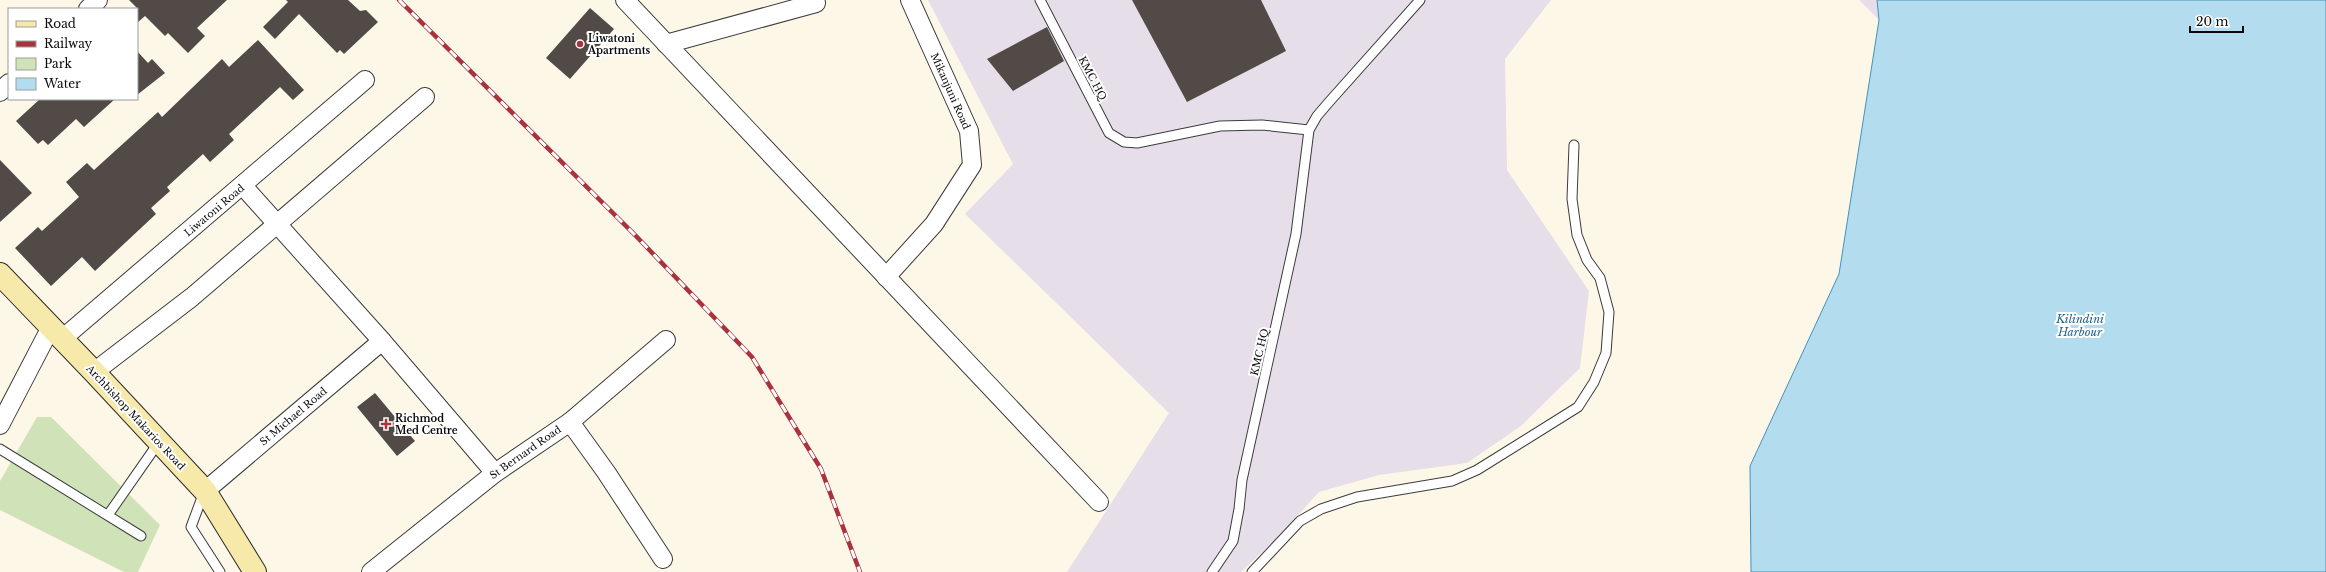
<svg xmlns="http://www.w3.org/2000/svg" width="2326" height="572" font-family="'Libre Baskerville',serif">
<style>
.industrial{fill:#e6dee8}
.green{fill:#d0e2b7}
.water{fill:#b3dcee;stroke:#4293bd}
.building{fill:#514a47}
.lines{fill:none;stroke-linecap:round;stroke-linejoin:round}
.lane-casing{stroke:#3c3c3c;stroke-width:11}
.street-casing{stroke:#3c3c3c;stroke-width:20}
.secondary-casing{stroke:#2b2b2b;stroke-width:24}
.lane{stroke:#fff;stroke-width:9}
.street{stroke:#fff;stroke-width:18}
.secondary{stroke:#f6e9aa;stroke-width:22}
.rail-casing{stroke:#a9323f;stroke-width:4.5}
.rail{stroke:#fff;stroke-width:3;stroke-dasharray:9;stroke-linecap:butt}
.poi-dot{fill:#a9323f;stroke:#fff;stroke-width:1.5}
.labels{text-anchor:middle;stroke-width:4;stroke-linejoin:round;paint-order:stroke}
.poi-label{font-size:10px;font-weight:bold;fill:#090909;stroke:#fff;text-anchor:start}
.street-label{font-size:10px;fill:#090909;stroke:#fff}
.water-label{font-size:11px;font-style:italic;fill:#22648c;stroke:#fff}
</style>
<rect width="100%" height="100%" fill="#fdf7e8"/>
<g class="industrial">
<path d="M928 0H1551L1505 59 1507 170 1589 291 1580 368 1521 426 1467 463 1379 475 1319 492 1278 537 1241 572H1067L1169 413 965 214 1013 164Z"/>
<path d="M1859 0H1877L1879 20Z"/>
</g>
<path class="green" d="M37 417H51L160 525 138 572H124L0 510V481Z"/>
<path class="water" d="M1877 0H2326V572H1751L1750 466 1839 274 1879 20Z"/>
<g class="building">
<path d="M129 0H227L197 28 205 36 188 53 168 33 165 36 145 16 137 23V8Z"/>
<path d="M286 0H348L360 11 366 10 378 22 344 54 340 50 337 53 299 14 275 39 263 27 288 2Z"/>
<path d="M1132 0H1261L1286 51 1187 102Z"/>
<path d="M590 8 614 29 570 79 546 58Z"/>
<path d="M1047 27 1064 61 1013 91 987 59Z"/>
<path d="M258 40 304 90 293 100 280 87 229 134 234 140 210 162 203 154 167 187 170 191 151 208 156 214 95 271 82 257 51 286 15 248 38 227 42 231 79 197 66 182 87 163 94 170 158 112 162 117 222 59 229 67Z"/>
<path d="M137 51 148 63 152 59 165 73 137 95Z"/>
<path d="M40 99H115L84 127 76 119 48 145 43 140 38 144 16 121Z"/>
<path d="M0 160 32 193 0 222Z"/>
<path d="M375 393 415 441 397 456 357 407Z"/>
</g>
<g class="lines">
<defs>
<g id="lane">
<path d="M1040 0 1109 133 1124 142 1137 143 1220 126 1262 125 1309 130"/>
<path d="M0 449 141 536"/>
<path d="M204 492 191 527 220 572"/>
<path d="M108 515 159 442"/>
<path d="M1212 572 1233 541 1239 509 1242 480 1296 234 1309 130 1317 116 1329 102 1420 0"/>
<path d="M1252 572 1300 521 1321 509 1357 497 1452 481 1477 470 1578 407 1594 382 1606 353 1609 312 1600 278 1587 260 1577 235 1572 199 1574 145"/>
</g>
<g id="street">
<path d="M625 0 1099 502"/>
<path d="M88 9 98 0"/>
<path d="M666 44 816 3"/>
<path d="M0 92 9 83"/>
<path d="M243 186 382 341 495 473"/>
<path d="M886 277 934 224 972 165 969 131 910 0"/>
<path d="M62 339 365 80"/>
<path d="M94 372 192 297 425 97"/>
<path d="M570 422 666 340"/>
<path d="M0 425 51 327"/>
<path d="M205 491 382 341"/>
<path d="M371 572 495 473 570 422 606 472 663 559"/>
</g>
<path id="secondary" d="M0 274 94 372 205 491 255 572"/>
</defs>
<use href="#lane" class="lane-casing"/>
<use href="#street" class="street-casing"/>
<use href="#secondary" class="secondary-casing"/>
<use href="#lane" class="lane"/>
<use href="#street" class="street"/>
<use href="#secondary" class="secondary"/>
<defs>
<path id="rail" d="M399 0 636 236 752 357 821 469 860 572"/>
</defs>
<use href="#rail" class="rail-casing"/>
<use href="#rail" class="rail"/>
</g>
<g class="poi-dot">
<circle cx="580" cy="44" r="4"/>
<path d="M384 418h4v4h4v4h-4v4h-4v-4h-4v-4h4z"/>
</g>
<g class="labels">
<g class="poi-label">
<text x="588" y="42">Liwatoni<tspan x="588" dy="12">Apartments</tspan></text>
<text x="395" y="422">Richmod<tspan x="395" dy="12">Med Centre</tspan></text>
</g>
<g class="street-label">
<text transform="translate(1093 78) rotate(62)" y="4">KMC HQ</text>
<text transform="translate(951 91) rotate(66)" y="4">Mikanjuni Road</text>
<text transform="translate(214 210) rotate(-40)" y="4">Liwatoni Road</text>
<text transform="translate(1259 352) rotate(-77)" y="4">KMC HQ</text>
<text transform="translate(293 416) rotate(-40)" y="4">St Michael Road</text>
<text transform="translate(136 417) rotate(47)" y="4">Archbishop Makarios Road</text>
<text transform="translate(525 452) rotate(-35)" y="4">St Bernard Road</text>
</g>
<g class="water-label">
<text x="2080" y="323">Kilindini<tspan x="2080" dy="13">Harbour</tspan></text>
</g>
</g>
<rect x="8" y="8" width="130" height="92" fill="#ffffff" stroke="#9d9d9d"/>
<rect x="16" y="21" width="20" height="6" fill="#f6e9aa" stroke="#9d9d9d"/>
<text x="44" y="28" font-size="12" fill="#090909">Road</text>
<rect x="16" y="41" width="20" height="6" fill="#a9323f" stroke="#9d9d9d"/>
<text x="44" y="48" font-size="12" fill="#090909">Railway</text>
<rect x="16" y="58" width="20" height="12" fill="#d0e2b7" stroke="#9d9d9d"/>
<text x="44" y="68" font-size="12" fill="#090909">Park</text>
<rect x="16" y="78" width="20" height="12" fill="#b3dcee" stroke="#9d9d9d"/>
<text x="44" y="88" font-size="12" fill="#090909">Water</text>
<path d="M2190 26v6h53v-6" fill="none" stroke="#090909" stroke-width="2"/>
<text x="2196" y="26" font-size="12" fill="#090909" stroke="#ffffff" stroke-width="3" paint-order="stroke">20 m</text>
</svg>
